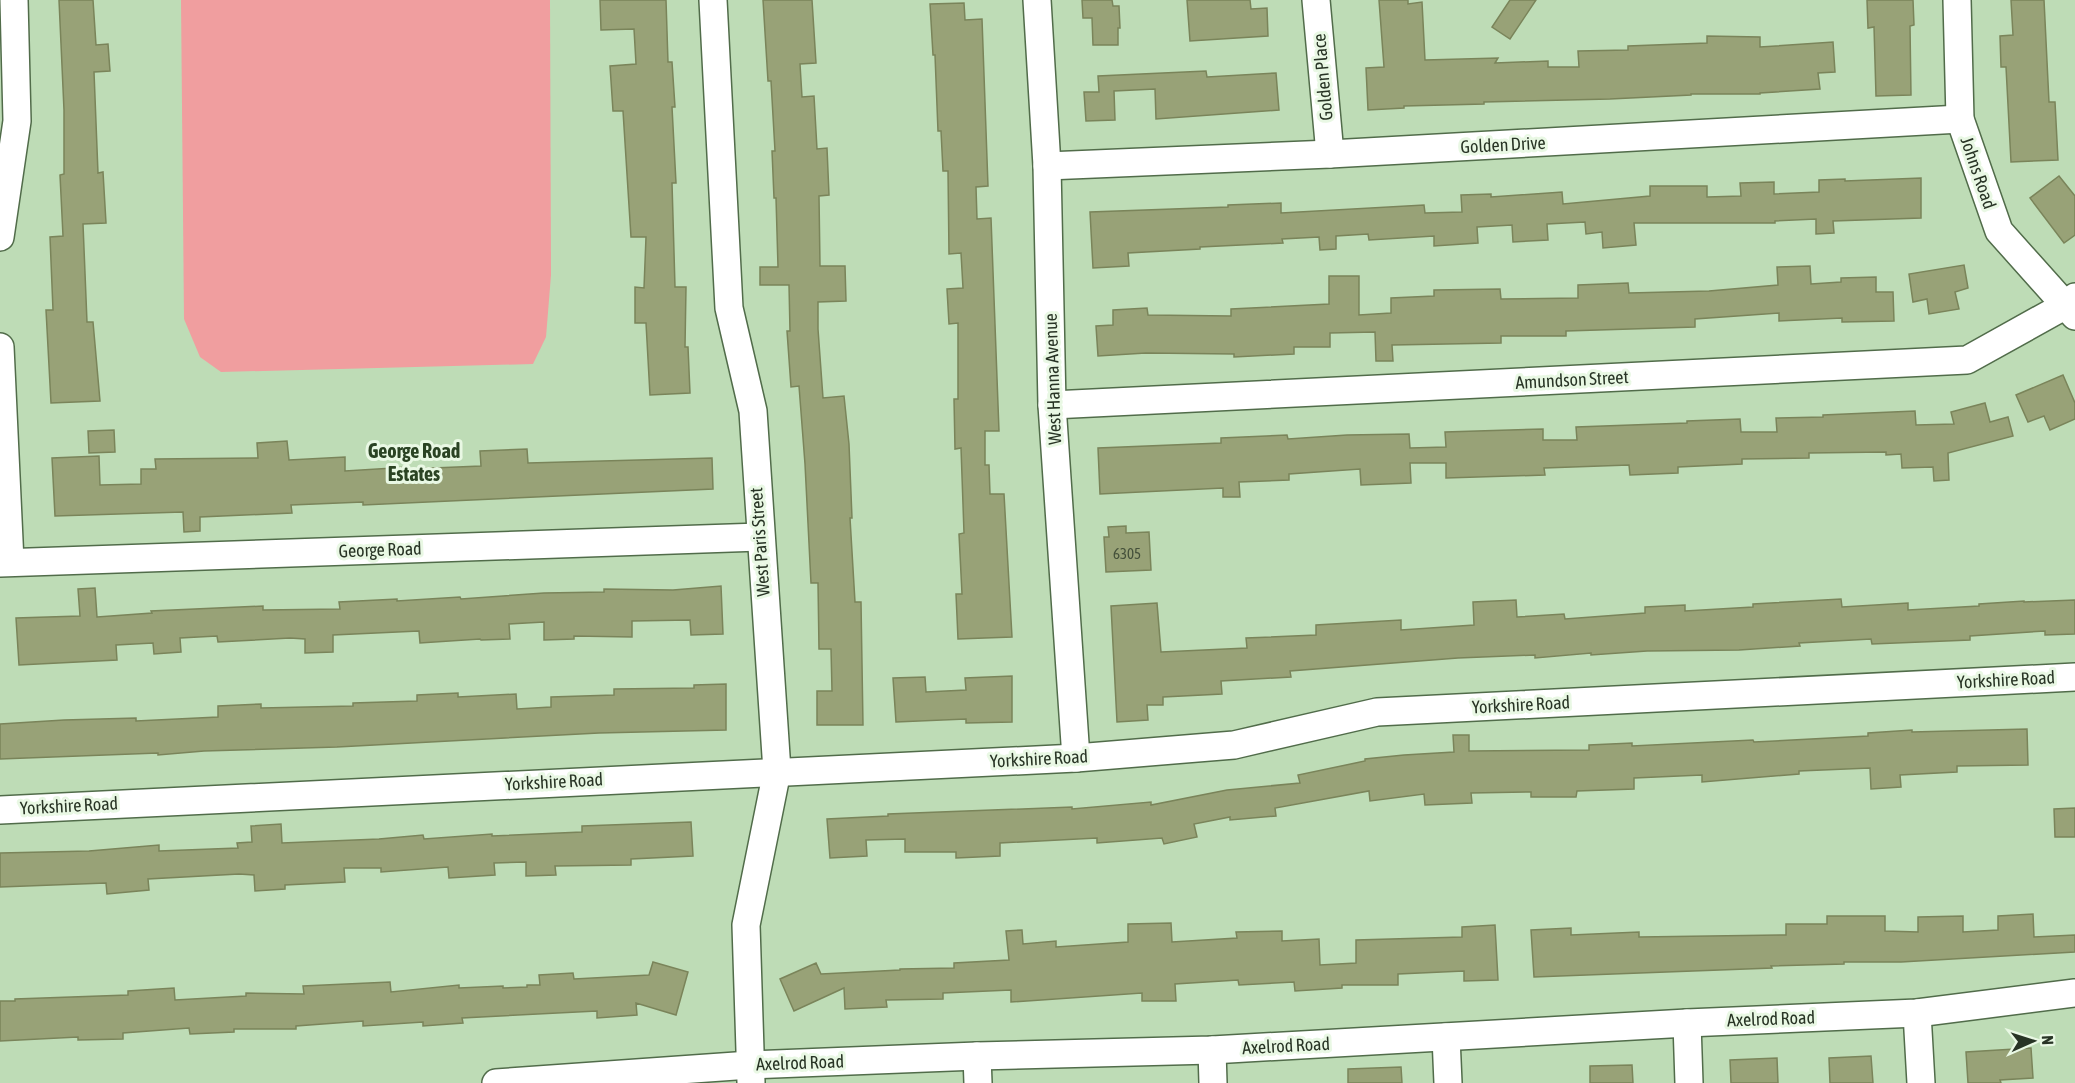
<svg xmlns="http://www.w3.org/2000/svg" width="2075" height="1083" font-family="'Asap Condensed',sans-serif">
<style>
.water{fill:#f09e9f}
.building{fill:#98a277;stroke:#7a845a;stroke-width:1.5}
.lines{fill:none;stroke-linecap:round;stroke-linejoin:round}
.minor-casing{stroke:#516c4a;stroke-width:30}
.minor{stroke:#fff;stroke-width:27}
.labels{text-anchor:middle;stroke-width:6;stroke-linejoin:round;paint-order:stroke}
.number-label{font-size:15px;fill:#44503a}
.street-label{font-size:18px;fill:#283425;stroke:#e9f8e4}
.neighbourhood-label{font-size:20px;font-weight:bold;fill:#2a4323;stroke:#e9f8e4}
</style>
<rect width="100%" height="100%" fill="#bedcb6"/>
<path class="water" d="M181 0H550L551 275 546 337 533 364 221 372 200 357 184 319Z"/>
<g class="building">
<path d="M59 0H93L96 45 108 44 110 71 94 72 98 173 103 172 106 223 83 224 87 322H93L100 401 51 403 46 310H53L50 237 63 236 60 175 64 174V110Z"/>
<path d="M600 0H666L668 62H672L675 107H672L676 183H672L675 287H686L685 347H688L690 393 650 395 646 323H635V287L644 288 646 237H631L623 111H613L610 66 636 64 634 29 601 30Z"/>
<path d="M763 0H812L816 63 800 64 802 97 814 96 817 149 827 148 829 195 819 196 820 266H845L846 301 818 302V329L823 398 844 396 849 444 852 518H850L855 602H861L863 725H817V691H832L831 649H819L818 583H811L805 464 799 386 791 387 787 331H790L789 285H760V267H778L776 198H774L772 151H775L771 81H768Z"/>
<path d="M1082 0H1112L1113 6H1119L1120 28H1118V45H1093L1092 18H1083Z"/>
<path d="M1187 0H1250L1251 9 1267 8 1268 36 1190 41Z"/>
<path d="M1379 0H1408V4L1422 2 1425 60 1498 58 1495 63 1548 61V67H1579L1578 51 1628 50V46L1707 43V36L1760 37V47L1833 42 1835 72 1818 73 1820 89 1760 93V94H1691V95L1610 99 1484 102V104L1404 106V108L1368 110 1366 68 1384 67Z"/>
<path d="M1510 0H1536L1510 39 1492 27Z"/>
<path d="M1867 0H1913L1914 25 1910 26 1911 95 1876 96 1874 27 1868 28Z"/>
<path d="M2011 0H2044L2049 102H2055L2058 160 2011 162 2006 67H2001L2000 36 2013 35Z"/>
<path d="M964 3 965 20 982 19 988 186 976 187 977 219 991 218 999 431H985V465H989L990 494H1004L1012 637 958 639 956 594H962L959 534 964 533 961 448 955 449 954 399H958V323L949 324 947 289 963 288 961 253 949 254 948 171H943L941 131H938L935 55H933L930 4Z"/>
<path d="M1206 71 1207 77 1276 73 1279 110 1156 119 1155 89 1114 91 1115 120 1086 121 1084 92H1099L1098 76Z"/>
<path d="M2059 176 2075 196V235L2064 243 2030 198Z"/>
<path d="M1921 178V218L1833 221 1834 233 1816 234V219L1775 221V223H1634L1636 245 1603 248 1602 232 1586 234 1585 222 1547 224 1548 240 1513 242 1512 225 1477 227 1478 243 1434 246V236L1369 240 1368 234 1336 236V249L1320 250 1319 237 1282 239 1283 243 1200 247V249L1128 253 1129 266 1093 268 1090 212 1228 207V205L1281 203V213L1424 205 1425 213 1462 212 1461 195 1491 194V197L1562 192 1563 204 1650 196V186H1707V197L1741 196 1740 183 1774 182V194L1819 192V180L1845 179V181Z"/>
<path d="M1964 265 1968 288 1955 292 1959 309 1929 314 1927 299 1913 302 1909 274Z"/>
<path d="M1810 266 1811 284 1841 282V278L1876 277V292H1893L1894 321 1842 322V318L1779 321V313L1695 319V327L1566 331V336H1501V343L1392 345 1393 361H1376L1375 332 1330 333V347H1294V354L1234 357V354L1146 353 1098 356 1096 326 1113 325V310L1147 308 1148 315 1231 316V309L1329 304V276H1359V315L1391 313V298L1434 296V290L1500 289 1501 299 1578 298V285L1628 283 1629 293 1709 291 1778 285 1777 267Z"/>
<path d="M2063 375 2075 403V419L2050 430 2044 416 2028 422 2016 395Z"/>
<path d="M1985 403 1990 422 2008 417 2013 436 1948 453 1949 480 1934 481 1933 467 1902 468 1901 454 1886 455V452L1809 453V458L1742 459V464L1678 467V473L1630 475 1629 465 1544 468 1545 475 1446 478V463H1410L1411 483 1361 485 1360 469 1289 474V480L1239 482 1240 497H1223V488L1100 494 1098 448 1221 443V438L1287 435 1288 439 1347 435 1409 434 1410 448 1446 447 1445 432 1543 429V440H1577L1576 427 1687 423V421L1740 419 1741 432H1777L1776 418 1823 417V415L1915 411 1916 425 1954 424 1951 412Z"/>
<path d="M114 430 115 452 89 453 88 431Z"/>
<path d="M287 441 289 460 345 457V471L409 467V469L481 466 480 451 527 449 528 463 712 458 713 489 363 505V502L291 505 292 513 200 517V531L184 532 183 512 55 516 52 458 99 456 100 485 141 484V469H156L155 459 258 458 257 443Z"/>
<path d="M1126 526V533L1149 532 1151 570 1106 572 1104 537H1109L1108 527Z"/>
<path d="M721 586 723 634 691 635 690 620 632 621V637L574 636V639L544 640V622L509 624 510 639 481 640 480 639 420 643 419 631 333 635V652L305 653V639L290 638 218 642 217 636 180 638 181 652 154 654 153 643 116 645 117 660 19 665 16 618 80 616 78 589 95 588 97 617 152 613 151 611 263 606V610L340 609 339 602 397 599V601L460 597 461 599 544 593 604 592V589L673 590Z"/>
<path d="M1841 599 1842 607 1908 603V610L1979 606V604L2024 601V602L2075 600V634L2045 635V631L1970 636V640L1872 644 1871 639 1799 643 1800 646 1739 650 1647 651 1591 655V653L1535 658V655L1458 658 1290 671 1291 677 1221 681 1222 694 1163 697V705H1147L1148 720 1117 722 1111 606 1157 603 1161 652 1247 648 1246 638 1316 635V625L1401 620V630L1474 625 1473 602 1516 600 1517 617 1564 614 1565 619 1645 613V607L1685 605V611L1753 607V604Z"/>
<path d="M1012 676V722L966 723V719L896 722 893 678 925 677 926 692 966 690 965 678Z"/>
<path d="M726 684V730L599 733 337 747 204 751 158 755V753L0 759V724L64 720 136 718V721L218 717V706L261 704V708L353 706V703L417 701V695L458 693V697L516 694 517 709 551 707V697L614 695V689L694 688V685Z"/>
<path d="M2027 729 2028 765 1957 766V772L1900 775 1901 787 1871 789 1870 768 1799 771V774L1702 782V775L1634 778V789L1577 791 1576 797H1531V792L1471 793 1472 803 1425 805 1424 794 1370 801 1369 791 1275 808 1276 816 1230 820V817L1194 824 1197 837 1164 844 1162 838 1097 843V838L1000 843V856L956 858V852H905V839L866 840 867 856 830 858 827 819 888 816V814L1072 807V809L1151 802V805L1227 790 1300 783 1298 775 1365 761V759L1404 755 1454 752 1453 735H1469V751L1589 750V745L1632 743V746L1753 740 1754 742 1868 736V733L1912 730V732Z"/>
<path d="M2075 808V837H2055L2054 809Z"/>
<path d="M691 822 693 856 631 859V865L555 866 556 875 526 876V862L494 863 495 875 449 878 448 867 381 872V868H344L345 882 285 885V889L255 891 254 875 239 874 148 879 149 890 107 894 106 883 0 887V853L89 851 159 845V851L238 848 237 843 252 842 251 826 281 824 282 843 379 839 423 835 424 839 492 834V836L582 832V826Z"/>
<path d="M2033 914 2034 937 2075 935V952L1901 962H1844V964L1771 966 1772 968 1534 977 1531 930 1571 928V935L1639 932V937L1786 935V924H1827V916H1885V931L1918 932V917L1963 916V932L1998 930V916Z"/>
<path d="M1171 923 1172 942 1237 938 1236 932 1282 931V941L1319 939 1320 965 1356 963V940L1462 937V927L1495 925 1498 980 1464 981V971L1398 974V985H1342V988L1295 991 1294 982 1239 985 1238 980 1175 984 1176 1001H1142V993L1011 1002V990L943 993V999L886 1000 887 1007 845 1009 844 988 794 1011 780 979 816 963 821 974 900 970V969L954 968V963L1009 960 1006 931 1022 930 1023 944 1056 941V947L1128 942V924Z"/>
<path d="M653 962 688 972 676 1015 636 1003 637 1015 597 1018V1011L462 1018 463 1023 423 1026V1022L363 1026V1021L296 1026V1029H234V1032L190 1034 189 1028 123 1033V1039L78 1040V1037L0 1041V1001H15V999L128 995V991L174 988 175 1000 246 996V993L304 994 303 986 390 982 391 992 459 985V988L503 986V988L527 987V985H540L539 975 573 973 574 979 649 975Z"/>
<path d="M2031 1048 2033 1078 2000 1080 2001 1083H1968L1966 1052Z"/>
<path d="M1871 1056 1873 1083H1830L1829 1058Z"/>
<path d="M1777 1058 1778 1083H1731L1730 1060Z"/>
<path d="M1632 1065 1633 1083H1590V1066Z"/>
<path d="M1401 1067 1402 1083H1348V1069Z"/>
</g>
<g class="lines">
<defs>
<g id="minor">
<path d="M713 0 729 308 753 411 777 771 746 925 751 1082"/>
<path d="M1037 0 1047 166 1052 405 1076 758"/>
<path d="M1316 0 1330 154"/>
<path d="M1957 0 1960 119 1999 231 2075 316"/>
<path d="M1047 166 1330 154 1960 119"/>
<path d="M0 237 17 121 14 0"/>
<path d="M0 347 10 562"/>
<path d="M1052 405 1967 360 2066 305 2075 297"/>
<path d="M0 563 760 537"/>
<path d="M0 810 1076 758 1234 745 1377 712 2075 677"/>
<path d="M1917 1013 1921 1083"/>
<path d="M1687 1023 1689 1083"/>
<path d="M1446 1037 1448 1083"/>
<path d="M1212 1050 1213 1083"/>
<path d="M977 1056 978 1083"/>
<path d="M496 1083 750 1065 977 1056 1212 1050 1687 1023 1917 1013 2075 993"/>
</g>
</defs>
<use href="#minor" class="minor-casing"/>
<use href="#minor" class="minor"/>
</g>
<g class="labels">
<g class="number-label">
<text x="1127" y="559">6305</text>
</g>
<g class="street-label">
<text transform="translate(1323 77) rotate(-95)" y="6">Golden Place</text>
<text transform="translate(1503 145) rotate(-3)" y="6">Golden Drive</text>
<text transform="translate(1978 173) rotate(71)" y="6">Johns Road</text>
<text transform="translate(1053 379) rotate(-92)" y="6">West Hanna Avenue</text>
<text transform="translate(1572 380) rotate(-3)" y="6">Amundson Street</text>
<text transform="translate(760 542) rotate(-94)" y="6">West Paris Street</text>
<text transform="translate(380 550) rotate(-2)" y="6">George Road</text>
<text transform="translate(2006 680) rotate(-3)" y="6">Yorkshire Road</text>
<text transform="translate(1521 705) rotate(-3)" y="6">Yorkshire Road</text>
<text transform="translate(1039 759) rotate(-3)" y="6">Yorkshire Road</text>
<text transform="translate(554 782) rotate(-3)" y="6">Yorkshire Road</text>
<text transform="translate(69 806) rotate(-3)" y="6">Yorkshire Road</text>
<text transform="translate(1771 1019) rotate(-2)" y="6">Axelrod Road</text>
<text transform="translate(1286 1046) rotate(-3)" y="6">Axelrod Road</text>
<text transform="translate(800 1063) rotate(-2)" y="6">Axelrod Road</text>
</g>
<g class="neighbourhood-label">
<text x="414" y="458">George Road<tspan x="414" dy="23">Estates</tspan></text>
</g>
</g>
<g transform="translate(2033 1041) rotate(87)" stroke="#e9f8e4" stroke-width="4.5" paint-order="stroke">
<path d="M0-4.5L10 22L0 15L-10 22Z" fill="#283425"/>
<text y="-9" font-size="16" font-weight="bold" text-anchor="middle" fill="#283425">N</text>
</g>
</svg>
